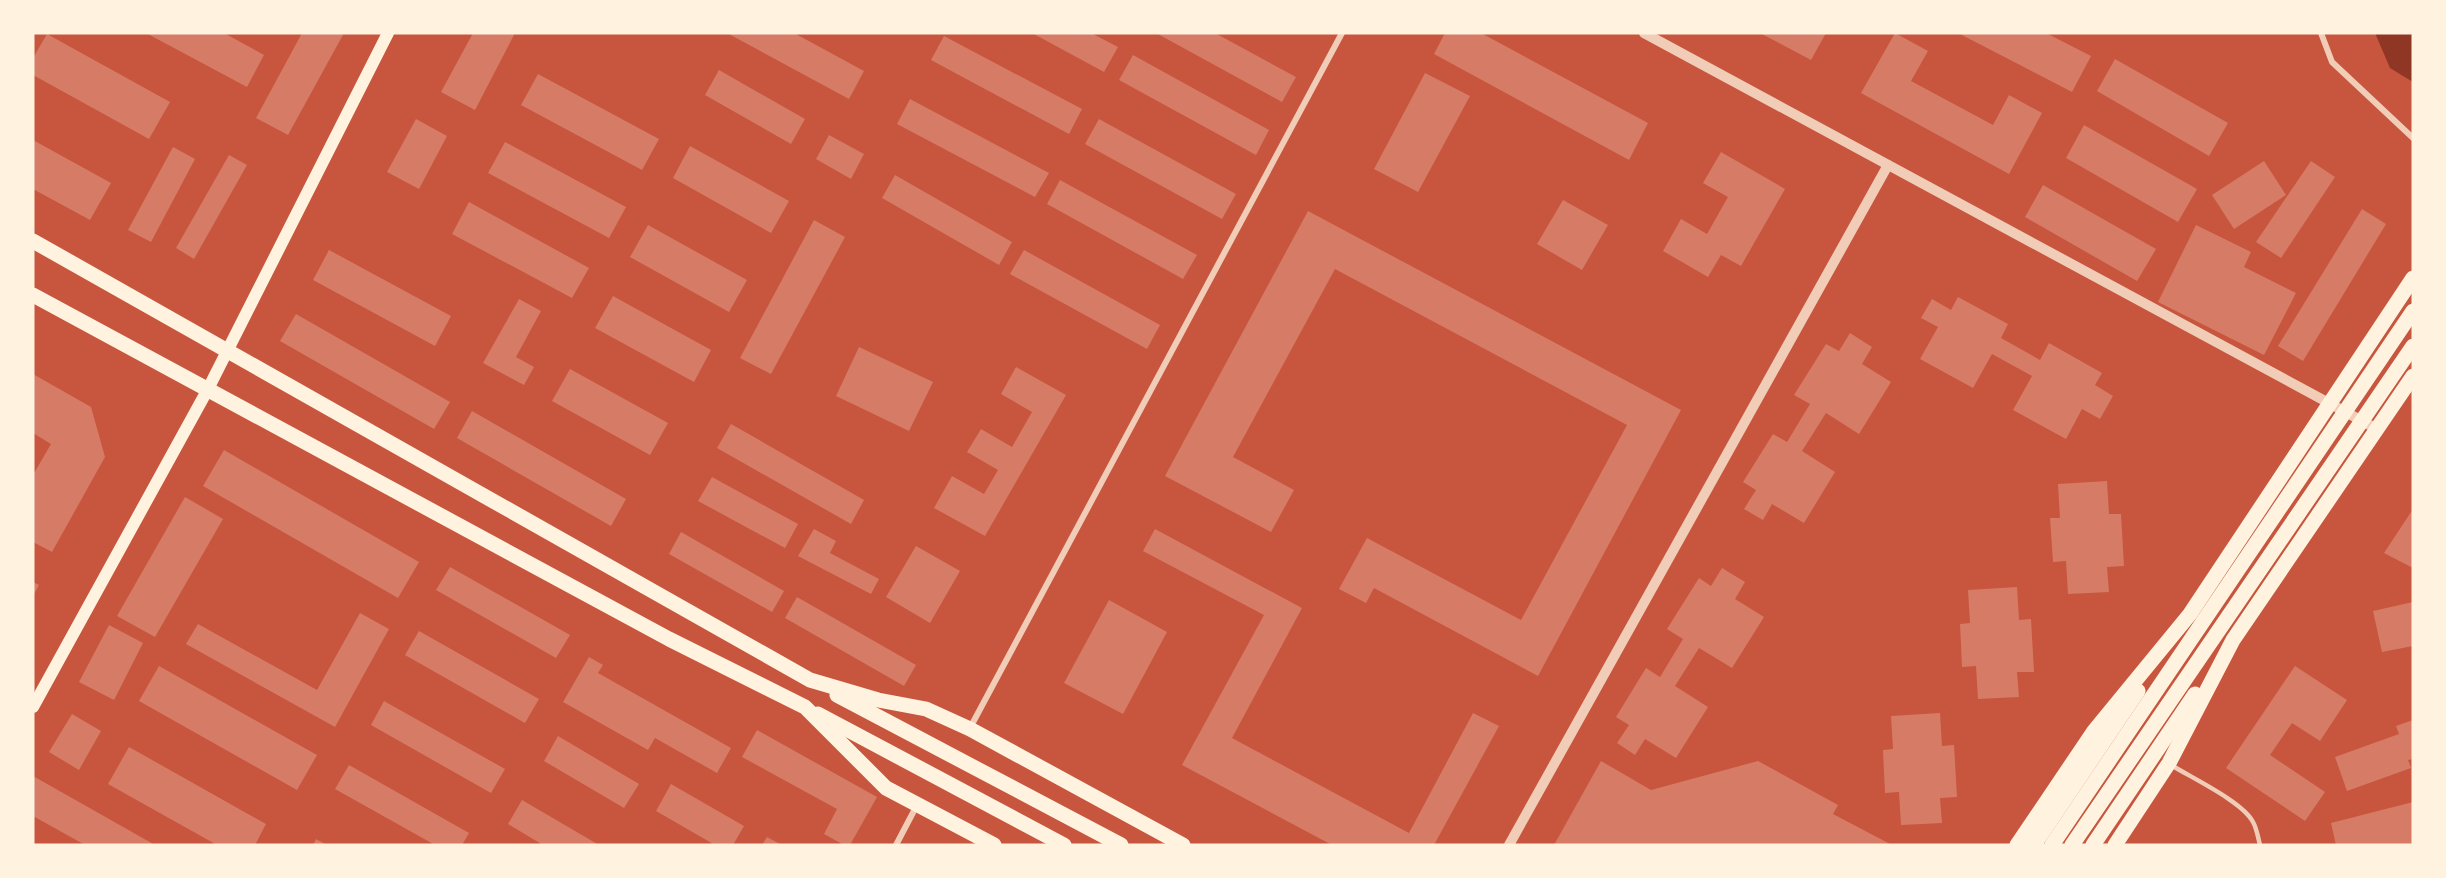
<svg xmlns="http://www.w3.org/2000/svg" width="2446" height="878" font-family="'Nunito Sans',sans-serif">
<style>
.water{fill:#8f3625}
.building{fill:#d67c66}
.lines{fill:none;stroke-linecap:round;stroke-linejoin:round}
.service{stroke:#f1ccb7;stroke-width:4.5}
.minor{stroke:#f1ccb7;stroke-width:6}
.tertiary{stroke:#f1ccb7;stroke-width:10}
.secondary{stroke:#fff3e0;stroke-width:12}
.primary{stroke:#fff3e0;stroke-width:15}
</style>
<rect width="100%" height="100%" fill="#c8553d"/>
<path class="water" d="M2375 33H2413V82L2390 68Z"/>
<g class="building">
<path d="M146 33H224L264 55 247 87Z"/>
<path d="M302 33H344L288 135 256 118Z"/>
<path d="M473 33H515L475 110 441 92Z"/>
<path d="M727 33H794L864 71 849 99Z"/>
<path d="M1032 33H1091L1118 47 1104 72Z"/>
<path d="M1156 33H1215L1296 77 1282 102Z"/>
<path d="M1445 33H1481L1648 123 1629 160 1434 54Z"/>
<path d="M1760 33H1826L1811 60Z"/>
<path d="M1895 33 1928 51 1911 81 1993 125 2009 95 2042 113 2009 174 1861 93Z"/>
<path d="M1958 33H2046L2091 56 2072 92Z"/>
<path d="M47 34 170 102 149 139 33 75V58Z"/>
<path d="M944 36 1082 109 1069 134 931 60Z"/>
<path d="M1133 55 1269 130 1256 155 1119 80Z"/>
<path d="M2115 59 2228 123 2209 156 2097 91Z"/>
<path d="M719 70 805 119 791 144 705 95Z"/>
<path d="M1425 73 1470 96 1418 192 1374 169Z"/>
<path d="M538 74 659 139 642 170 521 105Z"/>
<path d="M910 99 1049 173 1035 197 897 124Z"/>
<path d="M416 119 447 136 419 189 387 172Z"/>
<path d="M1099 119 1236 194 1222 219 1085 144Z"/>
<path d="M2084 125 2197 189 2178 222 2066 158Z"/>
<path d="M829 135 864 154 851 179 816 159Z"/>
<path d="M33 140 111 183 90 220 33 189Z"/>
<path d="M505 142 626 207 609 238 488 173Z"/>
<path d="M690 146 789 201 771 233 673 178Z"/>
<path d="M173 147 195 159 151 242 128 230Z"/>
<path d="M1721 152 1785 189 1741 266 1721 255 1708 277 1663 251 1681 219 1707 234 1728 197 1703 183Z"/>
<path d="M229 155 247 165 194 259 176 248Z"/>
<path d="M2264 161 2286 195 2234 229 2212 195Z"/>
<path d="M2311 161 2335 177 2281 258 2256 242Z"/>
<path d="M895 175 1012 242 999 265 882 198Z"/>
<path d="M1060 180 1197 255 1183 279 1047 204Z"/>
<path d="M2043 185 2156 249 2137 281 2025 217Z"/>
<path d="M1563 200 1608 225 1582 270 1537 244Z"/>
<path d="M469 202 589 268 572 298 452 234Z"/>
<path d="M2362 209 2386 224 2303 361 2278 346Z"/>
<path d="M1308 211 1681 410 1538 676 1374 588 1366 603 1339 589 1367 538 1521 620 1627 425 1335 269 1233 457 1294 490 1271 532 1165 476Z"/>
<path d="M814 220 845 237 771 374 740 358Z"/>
<path d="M648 225 747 280 729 312 630 257Z"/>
<path d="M2196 225 2251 252 2244 267 2296 293 2264 355 2158 302Z"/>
<path d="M329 250 451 316 435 346 313 280Z"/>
<path d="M1024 250 1160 325 1147 349 1010 274Z"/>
<path d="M613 296 711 350 694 382 595 328Z"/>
<path d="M1958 297 2008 324 2001 338 2040 360 2049 343 2102 373 2095 385 2113 396 2100 419 2082 409 2066 439 2013 410 2032 376 1992 354 1973 388 1920 359 1938 327 1921 318 1932 299 1951 310Z"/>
<path d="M519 299 541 311 516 357 534 367 524 385 483 363Z"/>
<path d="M296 314 450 402 434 429 280 341Z"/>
<path d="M1850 333 1872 347 1862 364 1891 382 1859 434 1826 413 1802 451 1835 472 1804 523 1772 504 1763 520 1744 509 1756 490 1743 482 1773 434 1787 442 1810 404 1794 395 1826 344 1839 351Z"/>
<path d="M859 347 933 382 909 431 836 396Z"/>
<path d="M1016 367 1066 395 985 536 934 508 952 476 984 494 998 470 967 452 981 429 1012 447 1032 412 1001 394Z"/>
<path d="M570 369 668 423 650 455 552 401Z"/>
<path d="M33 374 91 407 105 457 52 552 33 542V475L51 444 33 433Z"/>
<path d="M472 411 626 499 611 526 457 438Z"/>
<path d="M731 424 864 500 851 524 717 448Z"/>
<path d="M224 450 419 562 398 598 203 486Z"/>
<path d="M712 477 798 524 785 548 698 501Z"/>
<path d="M2107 481 2109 514H2121L2124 566 2107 567 2109 592 2068 594 2066 561 2053 562 2050 518H2060L2058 484Z"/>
<path d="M185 497 223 519 155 637 117 616Z"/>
<path d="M2413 509V568L2384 553Z"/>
<path d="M814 529 836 541 830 553 879 579 871 594 798 556Z"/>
<path d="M1155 529 1302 608 1232 738 1409 833 1473 713 1499 726 1434 845H1332L1182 765 1264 615 1143 551Z"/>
<path d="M681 532 784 591 772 612 669 554Z"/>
<path d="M916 546 960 571 930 623 886 597Z"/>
<path d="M450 567 570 635 556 658 436 590Z"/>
<path d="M1722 568 1745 582 1735 599 1764 617 1732 668 1699 648 1675 686 1708 707 1676 758 1645 739 1635 755 1617 743 1629 725 1616 717 1646 668 1660 677 1683 639 1667 629 1699 578 1711 586Z"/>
<path d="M33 582 39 585 33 596Z"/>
<path d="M2017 587 2019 620 2031 619 2034 672H2017L2019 697 1978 699 1976 666 1962 667 1960 624 1970 623 1968 590Z"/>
<path d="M797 597 916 665 904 686 785 618Z"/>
<path d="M1109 600 1167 632 1123 714 1064 683Z"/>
<path d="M2413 602V646L2382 652 2373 611Z"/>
<path d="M360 613 389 629 335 727 186 644 198 624 317 690Z"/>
<path d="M109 625 143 643 114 700 79 682Z"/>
<path d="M419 631 539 699 525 723 405 655Z"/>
<path d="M589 657 603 665 598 673 731 748 717 773 655 738 648 750 563 702Z"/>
<path d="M159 666 317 755 297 790 139 701Z"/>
<path d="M2295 666 2347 700 2320 741 2292 723 2270 755 2325 792 2305 821 2226 768Z"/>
<path d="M384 701 505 769 491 793 371 725Z"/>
<path d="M1940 713 1942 746 1954 745 1957 797 1940 798 1942 823 1901 825 1899 792 1885 793 1883 750 1893 749 1891 716Z"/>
<path d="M72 714 101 731 79 770 49 752Z"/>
<path d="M2413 720V759L2408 760 2411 768 2347 791 2335 757 2399 734 2396 726Z"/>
<path d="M757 730 877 797 850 845H844L824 834 837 809 742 757Z"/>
<path d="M558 736 639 784 624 808 544 761Z"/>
<path d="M129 747 266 824 255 845H217L108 784Z"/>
<path d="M1601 761 1651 790 1758 761 1838 805 1833 814 1892 845H1554Z"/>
<path d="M349 765 469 833 462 845H435L335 789Z"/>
<path d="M33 776 155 845H85L33 816Z"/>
<path d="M671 784 744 826 733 845H715L656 811Z"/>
<path d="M522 800 599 845H543L508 824Z"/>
<path d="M2413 802V845H2336L2331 823Z"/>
<path d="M767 837 782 845H762Z"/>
<path d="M316 839 327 845H313Z"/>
</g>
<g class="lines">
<path class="service" d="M2171 765C2192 778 2243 802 2253 822 2257 829 2258 838 2260 845"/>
<g class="minor">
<path d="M2321 33 2332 62 2413 138"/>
<path d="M970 728 1342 33"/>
<path d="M896 845 917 805"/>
</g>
<g class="tertiary">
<path d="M1644 33 2377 429"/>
<path d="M1509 845 1888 165"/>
</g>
<path class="secondary" d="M33 707 208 389 388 33"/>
<g class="primary">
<path d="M33 241 810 680 878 700 926 709 970 729 1183 845"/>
<path d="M33 295 669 639 805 707 886 788 994 845"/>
<path d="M837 695 1121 845"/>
<path d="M818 714 1064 845"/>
<path d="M2017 845 2094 731 2190 614 2413 278"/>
<path d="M2034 845 2138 691"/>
<path d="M2052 845 2413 311"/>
<path d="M2072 845 2413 346"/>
<path d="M2093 845 2195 694"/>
<path d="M2115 845 2169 763 2233 640 2413 376"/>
</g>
</g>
<rect width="2446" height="878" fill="none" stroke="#fff3e0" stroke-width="69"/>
</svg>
